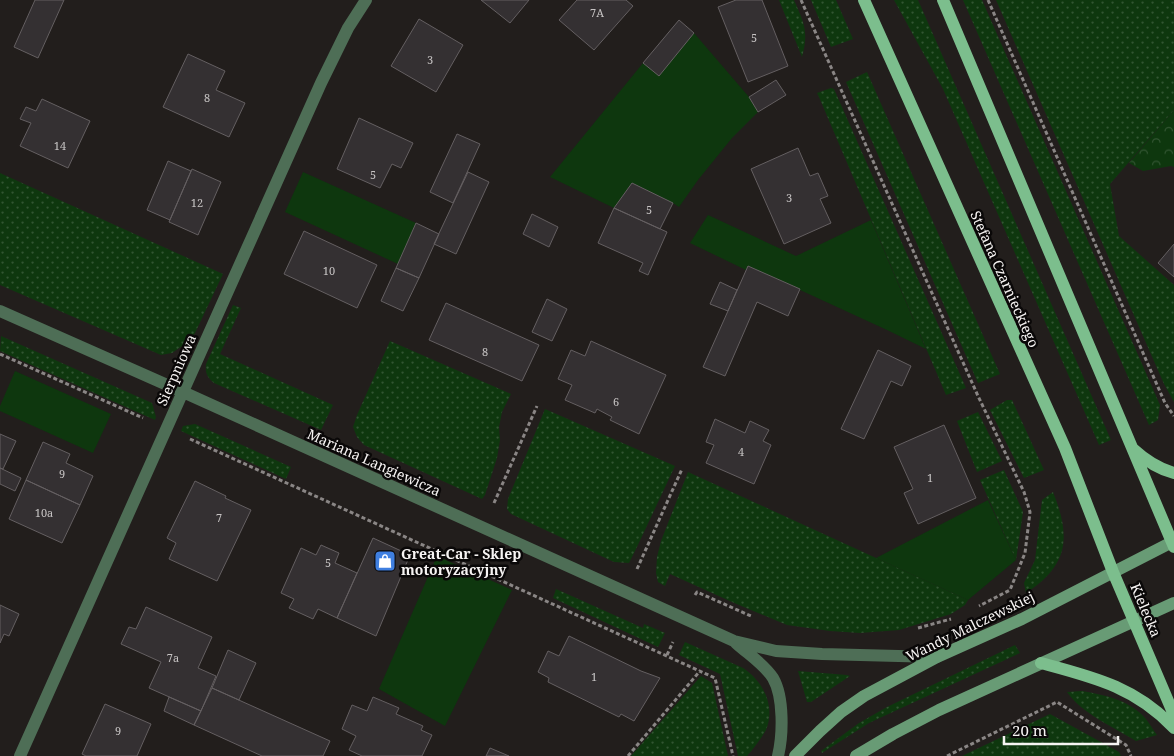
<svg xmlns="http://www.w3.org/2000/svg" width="1174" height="756" font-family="'Noto Serif',serif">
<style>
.grass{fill:url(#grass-dots)}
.forest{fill:url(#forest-crowns)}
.garden{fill:#0e370e}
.building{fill:#343032;stroke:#645f61}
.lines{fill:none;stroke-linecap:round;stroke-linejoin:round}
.path{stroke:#8a8685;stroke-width:3;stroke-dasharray:4 2.5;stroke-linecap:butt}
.street{stroke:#4e6e56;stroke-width:12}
.secondary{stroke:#689b75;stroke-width:12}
.primary{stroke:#7cbe8d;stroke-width:12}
.labels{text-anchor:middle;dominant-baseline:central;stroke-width:5;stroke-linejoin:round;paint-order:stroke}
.number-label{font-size:11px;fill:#c6c3c3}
.street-label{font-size:14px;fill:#f7f4f3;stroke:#0a0808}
.poi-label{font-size:14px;font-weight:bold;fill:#f7f4f3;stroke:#0a0808;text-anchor:start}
</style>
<defs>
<pattern id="grass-dots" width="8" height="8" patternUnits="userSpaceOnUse" patternTransform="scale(1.25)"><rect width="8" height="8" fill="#0e370e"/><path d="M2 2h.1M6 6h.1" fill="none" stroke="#325532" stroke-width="1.8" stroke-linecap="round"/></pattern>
<pattern id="forest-crowns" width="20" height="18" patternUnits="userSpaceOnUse" patternTransform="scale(1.25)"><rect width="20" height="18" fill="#0e370e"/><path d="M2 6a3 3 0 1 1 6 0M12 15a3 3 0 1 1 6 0" fill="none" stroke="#325532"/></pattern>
</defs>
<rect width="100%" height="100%" fill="#221e1c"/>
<path class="grass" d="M779,0h15c10,23 15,32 8,57z
M811,0h25l17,39 -22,8z
M894,0h24l193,440 -12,5 -156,-356z
M963,0h19l178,405 -2,15 -9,5z
M996,0h178v110l-64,74 9,52 55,49v117l-10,-18z
M867,72l133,302 -22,9 -132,-301z
M831,88l3,1 132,299 -20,7 -127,-298 -2,-4z
M0,173l223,101 -28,59 -10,11 -13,9 -11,2 -161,-70z
M233,305l8,3 -21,46 113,51 -12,25 -107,-47c-7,-6 -9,-10 -8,-19z
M1,336l151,67 4,14 -1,3 -155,-69z
M390,341l121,53 -9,18 -3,15 1,13 -3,18 -12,37 -3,4 -118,-54 -7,-8 -4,-10 4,-12z
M1007,400h5l32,70 -20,8 -34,-68z
M545,409l130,57 -39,83 -7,14 -15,-1 -103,-48 -4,-5 1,-10z
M978,412l24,49 -25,11 -20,-51z
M195,424l96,43 -5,12 -105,-48 2,-5z
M1004,470l19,42 -7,48 -36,-80z
M688,472l280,128 -3,5 -14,9 -52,16 -39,3 -30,-2 -43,-6 -55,-23 -62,-28 -5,12 -7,-4 -2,-9 1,-16 4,-16z
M1053,492c18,45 16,73 -27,101l-2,-10 11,-23 7,-60z
M556,589l87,39 1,-4 21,9 -7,14 -105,-49z
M685,642l58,26c20,13 33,38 23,62 -5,9 -12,18 -19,26h-9l-18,-82 -41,-19z
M1015,645l5,8 -151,70 -47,30 -1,-2 38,-28 28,-16z
M798,671l49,4 3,1 -39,26h-4z
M701,676l11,7 16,73h-97z
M1082,691c23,4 48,9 64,28 4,5 7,11 11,16l-21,6c-21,-13 -55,-28 -69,-49z
M1050,714l69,38 2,4h-159z"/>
<path class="forest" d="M1174,110v57l-3,-1 -28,5 -14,-8z"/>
<path class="garden" d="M694,33l55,64 9,15 -26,26 -34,42 -19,27 -6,-4 -41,-20 -18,25 -64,-31 93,-114 16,12z
M303,172l113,51 -18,41 -113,-52z
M708,215l88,41 75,-36 55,129 -39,-19 -139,-64 -2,4 -56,-27z
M15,371l96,43 -18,39 -93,-42v-5z
M988,500l28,60 -48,40 -92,-42z
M437,556l75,34 -67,136 -66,-37z"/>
<path class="building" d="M35,0h29l-26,58 -24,-11z
M481,0h48l-19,23z
M577,0h49l7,6 -39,44 -35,-30z
M736,0h26l26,66 -40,16 -30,-75z
M419,19l44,26 -27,47 -45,-26z
M679,20l15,13 -35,43 -16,-13z
M188,54l37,17 -9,19 29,13 -16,34 -66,-30z
M776,80l10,15 -28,17 -9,-15z
M42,99l48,22 -22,47 -48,-22 11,-23 -11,-4 6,-12 10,4z
M359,118l54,25 -12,25 -9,-4 -12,24 -43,-19z
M457,134l23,10 -27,59 -23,-11z
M798,148l12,28 8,-3 10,23 -8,3 11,24 -47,21 -33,-75z
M168,161l23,10 -21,49 -23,-10z
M192,169l29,13 -23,53 -29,-13z
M468,172l21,10 -33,72 -22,-10z
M632,183l41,20 -13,26 -46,-21z
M614,208l53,24 -19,43 -9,-4 4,-8 -45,-20z
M532,214l26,13 -9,20 -26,-13z
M416,223l23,11 -20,44 -23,-10z
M304,231l73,34 -20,43 -73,-34z
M1174,244v33l-16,-14z
M748,266l52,23 -12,27 -31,-14 -32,74 -22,-9z
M396,268l23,10 -16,33 -22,-10z
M720,282l17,8 -9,21 -18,-7z
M547,299l20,10 -15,32 -20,-9z
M446,303l93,42 -17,36 -93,-41z
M591,341l75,34 -27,59 -29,-14 2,-3 -15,-8 -2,4 -30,-13 7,-15 -14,-6 13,-29 14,6z
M878,350l33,16 -9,20 -11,-5 -27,58 -23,-10z
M715,419l30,14 5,-12 19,9 -6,11 8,4 -17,39 -48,-21 8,-18 -8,-3z
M944,425l32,73 -58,26 -14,-31 9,-4 -19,-42z
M0,434l16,7 -13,28 -3,-1z
M43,442l27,12 -4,9 27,13 -13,29 -54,-25z
M0,468l21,10 -6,13 -15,-7z
M26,480l54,25 -18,38 -53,-24z
M195,481l31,15 -1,2 26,12 -34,71 -48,-22 7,-16 -9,-5z
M373,538l37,17 -34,81 -39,-18z
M321,545l18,8 -4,10 22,10 -20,45 -19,-9 -5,10 -24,-11 5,-9 -13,-6 20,-45 15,7z
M0,605l19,9 -10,22 -5,-2 -4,9z
M146,607l66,30 -14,31 18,8 -15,35 -52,-23 12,-26 -40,-18 8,-17 7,2z
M569,636l72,35 19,7 -26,43 -13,-7 -2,3 -71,-35 1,-4 -11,-6 10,-21 11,5z
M228,650l28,13 -17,37 -27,-12z
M212,688l118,53 -7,15h-61l-68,-31z
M169,697l32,14 -7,14 -30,-14z
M373,697l26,11 -3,6 27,12 -2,4 11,5 -10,21h-60l-13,-6 7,-14 -14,-7 10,-24 15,6z
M105,704l46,20 -14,32h-51l-4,-2z
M490,748l19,8h-23z"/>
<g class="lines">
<path class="path" d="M801,0l177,396 46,96 6,20 -5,41 -15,37 -31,16
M988,0l177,403 9,13
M0,354l143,64
M190,439l525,239 18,78
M494,503l43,-97
M637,569l45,-100
M695,595l2,-3 54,24
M918,628l33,-9
M667,655l6,-13
M628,756l72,-85
M947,756l110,-54 69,43 5,11"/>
<path class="street" d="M0,311l183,81 551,249 42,10 46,3 115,3
M736,643c12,11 28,21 37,35 11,19 10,57 5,78
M20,756l301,-673 27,-55 18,-28"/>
<path class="secondary" d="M795,756l25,-25 21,-19 23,-16 73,-39 85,-38 152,-78
M856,756l37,-22 46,-24 235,-107"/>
<path class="primary" d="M864,0l201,448 48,124 61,143
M943,0l231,547
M1133,449c12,11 26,20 41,24
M1041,663c52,14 95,24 133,65"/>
</g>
<defs>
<g id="shop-square" transform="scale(1.125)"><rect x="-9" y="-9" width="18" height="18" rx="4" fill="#3f7fe0" stroke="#0a0808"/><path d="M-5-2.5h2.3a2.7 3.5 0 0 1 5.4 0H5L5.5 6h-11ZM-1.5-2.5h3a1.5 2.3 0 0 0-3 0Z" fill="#fff"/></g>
</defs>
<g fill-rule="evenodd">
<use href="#shop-square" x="385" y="561"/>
</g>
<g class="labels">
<g class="number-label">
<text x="597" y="12">7A</text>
<text x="754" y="37">5</text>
<text x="430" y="59">3</text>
<text x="207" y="97">8</text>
<text x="60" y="145">14</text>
<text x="373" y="174">5</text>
<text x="789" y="197">3</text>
<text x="197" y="202">12</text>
<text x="649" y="209">5</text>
<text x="329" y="270">10</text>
<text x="485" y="351">8</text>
<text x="616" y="401">6</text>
<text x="741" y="451">4</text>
<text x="62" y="473">9</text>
<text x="930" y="477">1</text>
<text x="44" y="512">10a</text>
<text x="219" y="517">7</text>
<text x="328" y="562">5</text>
<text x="173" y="657">7a</text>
<text x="594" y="676">1</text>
<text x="118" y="730">9</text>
</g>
<g class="street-label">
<text transform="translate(1005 279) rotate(66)">Stefana Czarnieckiego</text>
<text transform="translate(176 370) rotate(-66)">Sierpniowa</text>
<text transform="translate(374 462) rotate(24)">Mariana Langiewicza</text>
<text transform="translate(1146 610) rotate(67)">Kielecka</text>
<text transform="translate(970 626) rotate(-26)">Wandy Malczewskiej</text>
</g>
<g class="poi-label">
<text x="401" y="553">Great-Car - Sklep<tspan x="401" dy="16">motoryzacyjny</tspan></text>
</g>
</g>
<path d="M1004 736v8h114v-8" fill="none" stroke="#f7f4f3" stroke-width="2.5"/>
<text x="1012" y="736" font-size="15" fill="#f7f4f3" stroke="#0a0808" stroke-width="4" paint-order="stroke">20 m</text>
</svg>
